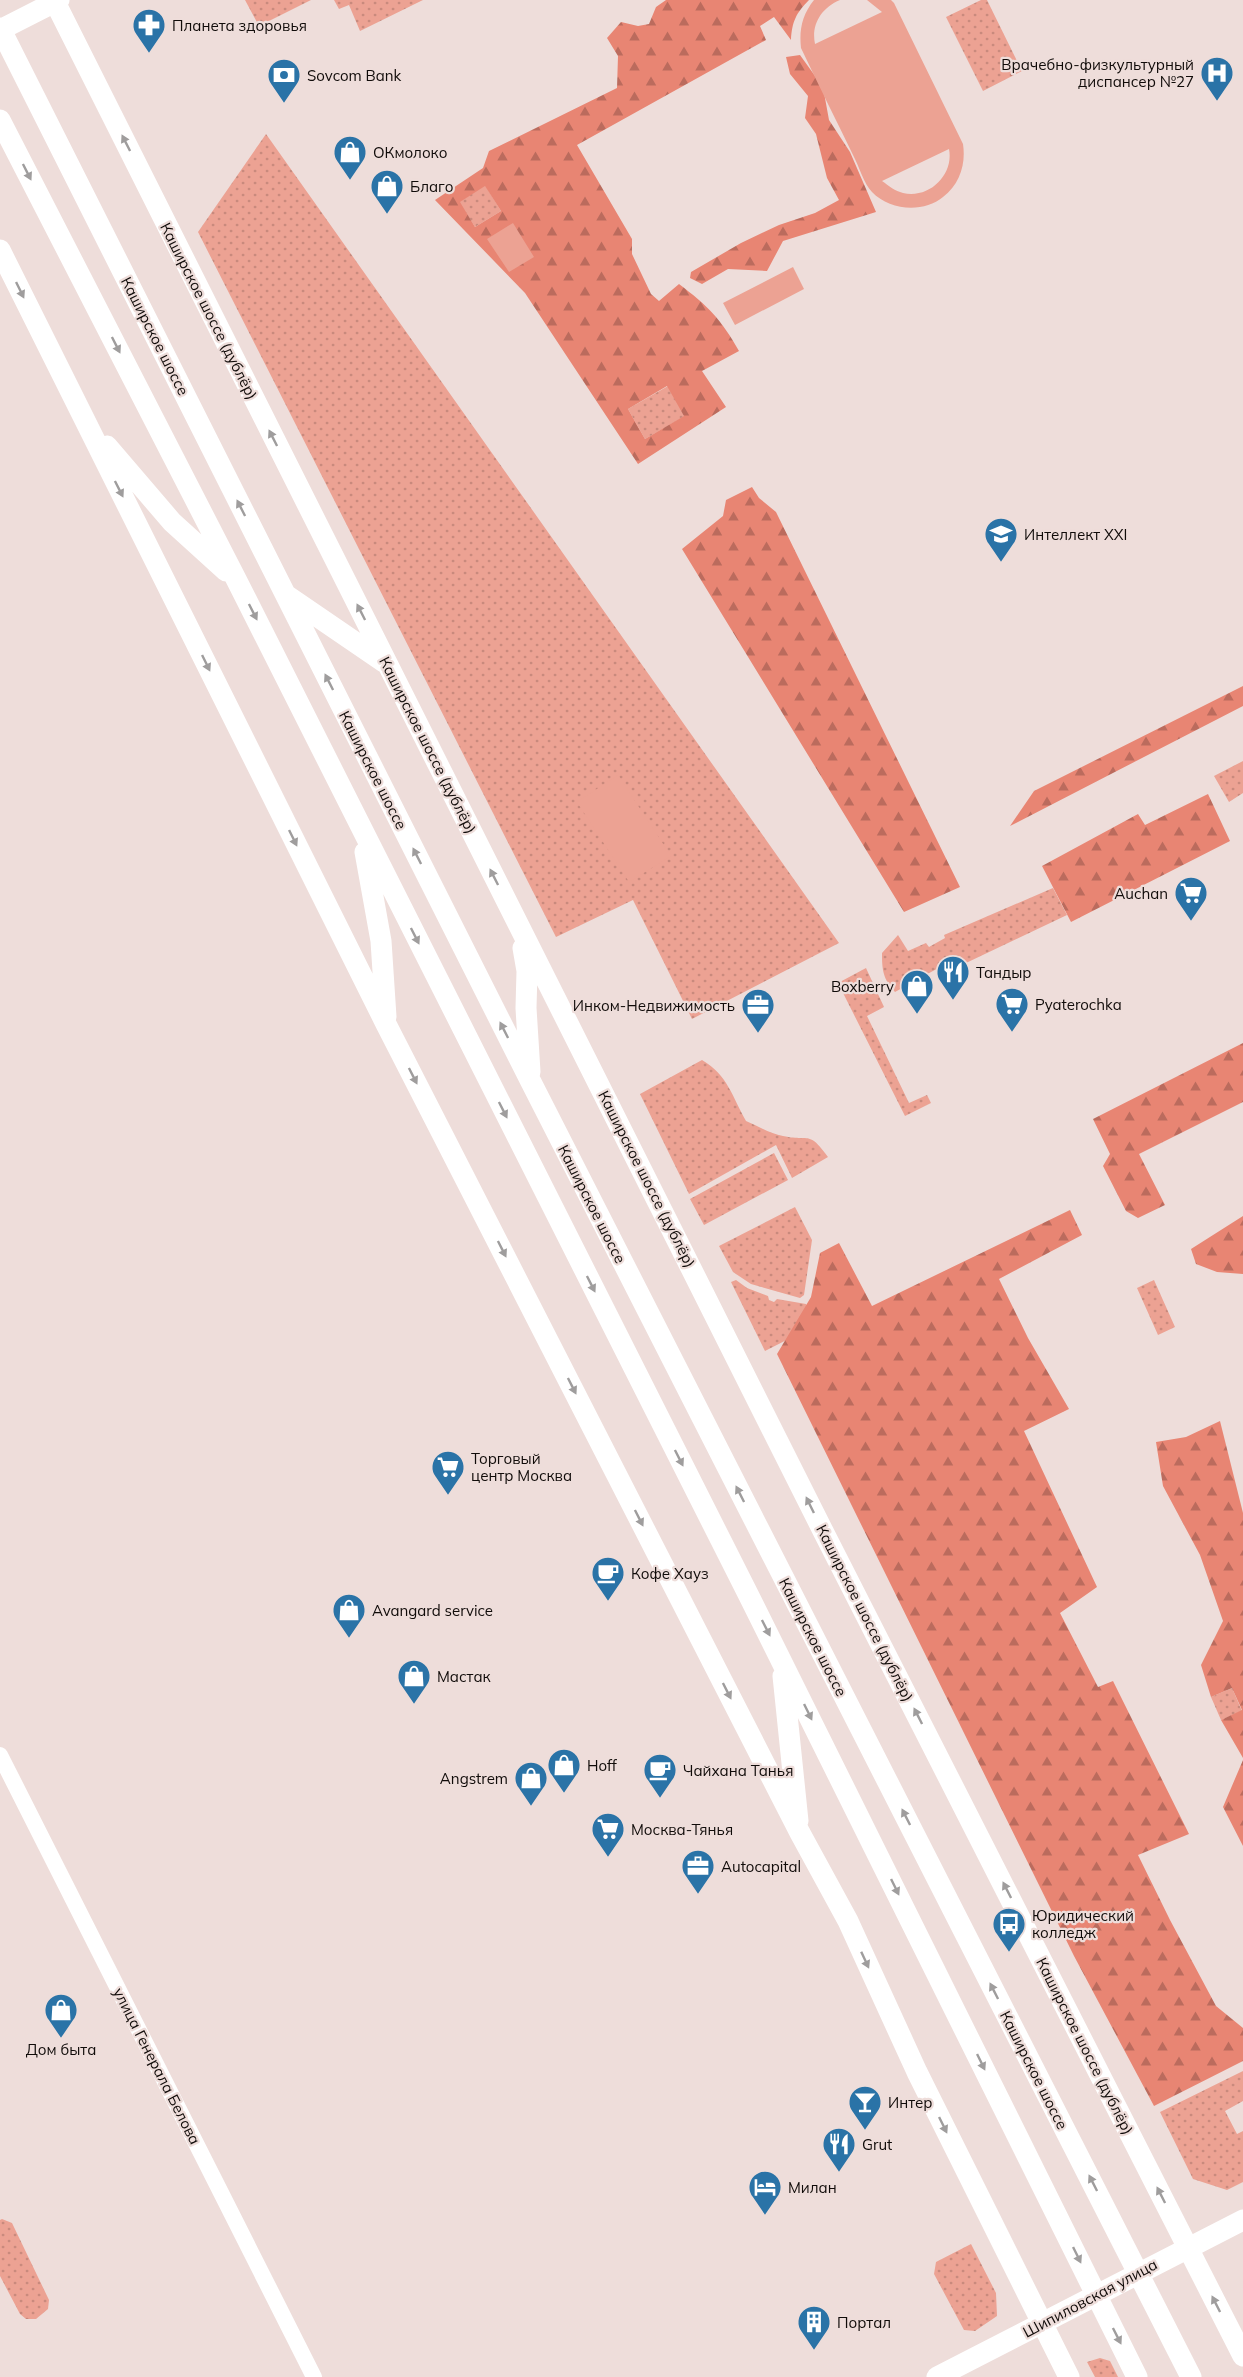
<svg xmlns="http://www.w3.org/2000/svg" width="1243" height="2377" font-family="Mulish,sans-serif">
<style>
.green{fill:url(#green-dots)}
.forest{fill:url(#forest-firs);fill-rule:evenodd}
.pitch{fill:#eca293;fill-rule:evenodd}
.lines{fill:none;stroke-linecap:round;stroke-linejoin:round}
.minor{stroke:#fff;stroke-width:16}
.major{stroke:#fff;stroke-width:21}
.oneway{fill:#9f9d9d}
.labels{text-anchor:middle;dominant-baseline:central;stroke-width:4.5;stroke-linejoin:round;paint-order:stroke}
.poi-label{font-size:15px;fill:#100b09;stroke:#eeddda;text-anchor:start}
.street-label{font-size:15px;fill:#100b09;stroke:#eeddda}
</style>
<defs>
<pattern id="green-dots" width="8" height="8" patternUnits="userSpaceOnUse" patternTransform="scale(1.5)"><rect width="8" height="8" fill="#eca293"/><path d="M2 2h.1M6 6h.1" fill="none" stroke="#c98a7d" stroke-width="1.8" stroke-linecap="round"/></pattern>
<pattern id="forest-firs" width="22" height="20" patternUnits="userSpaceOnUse" patternTransform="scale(1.5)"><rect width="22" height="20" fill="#e88573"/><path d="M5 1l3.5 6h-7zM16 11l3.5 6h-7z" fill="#bb6b5d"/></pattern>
</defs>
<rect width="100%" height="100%" fill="#eeddda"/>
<path class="green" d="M245,0h66l-52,26z
M334,0h89l-63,31 -11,-26 -10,4z
M981,0h6l35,71 -39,20 -37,-74z
M266,134l573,809 -147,76 -59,-119 -77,37 -358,-705z
M485,185l16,26 -26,16 -16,-25z
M668,386l17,30 -40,23 -17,-30z
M1243,761v32l-14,9 -15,-26z
M1053,888l14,27 -101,48 -6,-7 -65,36c-12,-13 -13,-22 -13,-39l16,-18 10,16 18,-8 3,4 16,-9 -1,-3z
M866,968l18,39 -17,9 42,87 18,-8 4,8 -26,13 -67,-133z
M702,1060c26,15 30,37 44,61 12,5 25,13 37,15 26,6 25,-7 45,21l-36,21 -16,-33 -87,49 -49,-100z
M774,1153l14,27 -84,45 -14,-26z
M795,1207l17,33 -8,55 -4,3 -49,-14 -18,-12 -14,-26z
M736,1280l11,8 21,8 1,4 5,2 3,-3 29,5 8,18v4l-49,25 -34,-69z
M1154,1280l21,47 -17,8 -21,-47z
M1232,1688l10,23 -21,9 -10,-23z
M1243,2071v30l-18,10 12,23 6,-3v51l-16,8 -34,-11 -33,-67z
M2,2219l10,4 37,77 -1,9 -12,10h-10l-6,-5 -20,-38v-56z
M971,2244l25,49 1,23 -22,15 -11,-1 -30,-56 2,-12z
M1100,2358l10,3 8,16h-23l-8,-15z"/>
<path class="forest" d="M666,0h143c-13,13 -17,22 -18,40l-17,-23 -14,9 6,14 -189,105 55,94v15l19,40 8,7 20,-17c29,22 42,35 60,67l-37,20 24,36 -88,57 -113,-171 -90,-93 48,-32 6,-17 128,-63 1,-32 -11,-18 14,-16 17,4 11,-2 7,-17zM485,186l16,25 -26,16 -15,-25zM667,386l17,30 -39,23 -17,-30z
M800,55l23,32 6,33 21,32 26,60 -93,29 -16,30 -39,-2 -26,15 -12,-6 1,-6 50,-29 38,-18 36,-12 24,-13 -12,-22 -11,-44 -11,-16 3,-22 -18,-22 -4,-17z
M752,487l7,11 17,14 184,375 -56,25 -222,-363 41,-33 3,-16z
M1243,686v20l-233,120 24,-35z
M1208,794l22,47 -159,81 -29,-56 96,-52 7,11z
M1243,1043v59l-104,52 26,51 -27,13 -12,-7 -23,-45 7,-12 -17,-35z
M1070,1210l12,25 -83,44 29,59 41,71 -45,22 73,156 -37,26 38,74 15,-6 76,153 -51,21 32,65 46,86 27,22v33l-89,45 -80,-150 -297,-602 34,-57 9,-44 19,-10 33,63z
M1243,1216v58l-26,-2 -21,-8 -5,-15z
M1220,1421l23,92v245l-22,-38 21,-10 -10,-22 -21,9 -10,-32 22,-44 -23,-66 -37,-69 -7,-44 30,-5z
M1243,1760v86l-20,-39z"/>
<path class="pitch" d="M814,0h26c-19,8 -29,25 -25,44l67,-32 -15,-12h24l3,3 69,141c3,20 -3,40 -20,53 -19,16 -53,14 -71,-5 -8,-8 -13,-26 -19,-37 -17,-35 -35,-71 -52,-107 -2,-18 1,-33 13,-48zM949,149c5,25 -19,50 -46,44 -8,-2 -14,-7 -21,-12z
M513,223l21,34 -25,15 -22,-33z
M793,267l11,22 -69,36 -12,-22z
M618,775l53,81 -42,26 -52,-80z"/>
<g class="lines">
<path class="minor" d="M0,1755l314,622"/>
<path class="major" d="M54,0l769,1531 420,825
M0,28l531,1054 660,1295
M0,30l59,-30
M0,120l236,459 513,1017 388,781
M0,250l386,774 414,809 48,88 69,151 152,305
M107,446l65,76 54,49
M286,595l98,67
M365,852l16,89 5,76
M523,948l4,23 -1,37 4,64
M783,1676l15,145
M937,2377l306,-157"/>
</g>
<defs><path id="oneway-solid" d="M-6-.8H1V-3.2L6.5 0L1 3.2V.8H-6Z" transform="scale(1.5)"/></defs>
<g class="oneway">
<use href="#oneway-solid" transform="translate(126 143) rotate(-117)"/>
<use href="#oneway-solid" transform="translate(27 172) rotate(63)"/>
<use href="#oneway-solid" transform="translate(20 290) rotate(64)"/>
<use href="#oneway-solid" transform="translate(116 345) rotate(63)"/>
<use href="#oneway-solid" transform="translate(273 438) rotate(-117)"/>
<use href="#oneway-solid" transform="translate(119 489) rotate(63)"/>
<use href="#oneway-solid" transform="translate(241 508) rotate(-117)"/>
<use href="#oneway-solid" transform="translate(253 612) rotate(63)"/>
<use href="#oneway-solid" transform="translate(361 612) rotate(-117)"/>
<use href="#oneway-solid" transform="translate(206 663) rotate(64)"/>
<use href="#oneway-solid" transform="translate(329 682) rotate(-117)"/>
<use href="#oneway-solid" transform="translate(293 838) rotate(64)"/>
<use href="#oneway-solid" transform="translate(417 856) rotate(-117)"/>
<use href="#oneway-solid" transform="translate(494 877) rotate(-117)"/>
<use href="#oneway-solid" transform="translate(415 936) rotate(63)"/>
<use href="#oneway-solid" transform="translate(504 1030) rotate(-117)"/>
<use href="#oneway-solid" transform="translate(413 1076) rotate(63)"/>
<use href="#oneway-solid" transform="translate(503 1110) rotate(63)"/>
<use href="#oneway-solid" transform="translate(502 1249) rotate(63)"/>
<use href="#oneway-solid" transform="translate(591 1284) rotate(63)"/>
<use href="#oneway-solid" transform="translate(572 1386) rotate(63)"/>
<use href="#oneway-solid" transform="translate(679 1458) rotate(63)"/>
<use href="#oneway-solid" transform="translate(740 1494) rotate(-117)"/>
<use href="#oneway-solid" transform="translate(810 1505) rotate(-116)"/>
<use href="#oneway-solid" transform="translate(639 1518) rotate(63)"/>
<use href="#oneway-solid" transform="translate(766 1628) rotate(63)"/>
<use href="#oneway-solid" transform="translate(727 1691) rotate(63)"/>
<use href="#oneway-solid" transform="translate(808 1712) rotate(64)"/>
<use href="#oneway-solid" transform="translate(918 1716) rotate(-117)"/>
<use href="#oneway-solid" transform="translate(906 1817) rotate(-117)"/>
<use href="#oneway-solid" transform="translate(895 1887) rotate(64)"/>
<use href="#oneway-solid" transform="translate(1007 1890) rotate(-117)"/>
<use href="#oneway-solid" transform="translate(865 1960) rotate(65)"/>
<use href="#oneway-solid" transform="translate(994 1991) rotate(-117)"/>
<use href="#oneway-solid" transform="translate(981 2062) rotate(64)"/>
<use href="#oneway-solid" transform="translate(943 2125) rotate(64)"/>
<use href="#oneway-solid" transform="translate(1093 2183) rotate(-117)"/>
<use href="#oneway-solid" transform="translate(1161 2195) rotate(-117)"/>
<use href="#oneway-solid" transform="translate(1077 2255) rotate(64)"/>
<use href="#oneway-solid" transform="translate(1216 2304) rotate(-117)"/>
<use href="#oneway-solid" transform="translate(1117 2336) rotate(63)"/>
</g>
<defs>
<g id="pharmacy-pin" transform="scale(1.725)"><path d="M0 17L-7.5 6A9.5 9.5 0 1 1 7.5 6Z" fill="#2a73a7" stroke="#eeddda"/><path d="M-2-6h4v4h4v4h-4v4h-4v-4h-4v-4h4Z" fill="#fff"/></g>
<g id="hospital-pin" transform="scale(1.725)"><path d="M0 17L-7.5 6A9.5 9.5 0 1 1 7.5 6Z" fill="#2a73a7" stroke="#eeddda"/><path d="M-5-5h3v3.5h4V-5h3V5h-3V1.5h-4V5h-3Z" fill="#fff"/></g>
<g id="bank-pin" transform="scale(1.725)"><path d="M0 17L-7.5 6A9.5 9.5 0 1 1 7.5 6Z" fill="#2a73a7" stroke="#eeddda"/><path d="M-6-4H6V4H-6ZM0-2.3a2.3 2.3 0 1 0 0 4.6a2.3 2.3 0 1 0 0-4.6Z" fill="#fff"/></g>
<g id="shop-pin" transform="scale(1.725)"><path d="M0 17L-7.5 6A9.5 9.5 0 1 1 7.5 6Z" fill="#2a73a7" stroke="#eeddda"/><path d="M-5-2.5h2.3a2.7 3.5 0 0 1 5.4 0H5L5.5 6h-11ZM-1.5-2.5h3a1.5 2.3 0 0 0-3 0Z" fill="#fff"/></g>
<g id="school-pin" transform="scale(1.725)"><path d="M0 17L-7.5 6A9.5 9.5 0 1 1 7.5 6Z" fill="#2a73a7" stroke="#eeddda"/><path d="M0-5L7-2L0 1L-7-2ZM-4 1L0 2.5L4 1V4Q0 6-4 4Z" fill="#fff"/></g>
<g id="supermarket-pin" transform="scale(1.725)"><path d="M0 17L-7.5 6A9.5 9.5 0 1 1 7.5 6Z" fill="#2a73a7" stroke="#eeddda"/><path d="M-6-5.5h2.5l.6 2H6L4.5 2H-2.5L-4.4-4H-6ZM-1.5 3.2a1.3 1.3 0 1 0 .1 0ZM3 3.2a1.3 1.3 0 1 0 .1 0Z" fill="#fff"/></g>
<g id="restaurant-pin" transform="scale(1.725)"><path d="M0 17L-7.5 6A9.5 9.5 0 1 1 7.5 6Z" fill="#2a73a7" stroke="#eeddda"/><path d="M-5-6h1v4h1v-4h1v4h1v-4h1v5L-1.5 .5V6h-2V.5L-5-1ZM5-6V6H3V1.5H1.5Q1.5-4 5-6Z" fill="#fff"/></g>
<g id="office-pin" transform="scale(1.725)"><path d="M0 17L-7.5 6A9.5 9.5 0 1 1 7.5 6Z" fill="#2a73a7" stroke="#eeddda"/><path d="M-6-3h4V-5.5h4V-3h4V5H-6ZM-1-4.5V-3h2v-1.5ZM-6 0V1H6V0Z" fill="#fff"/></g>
<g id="cafe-pin" transform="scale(1.725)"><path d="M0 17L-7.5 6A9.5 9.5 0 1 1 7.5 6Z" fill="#2a73a7" stroke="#eeddda"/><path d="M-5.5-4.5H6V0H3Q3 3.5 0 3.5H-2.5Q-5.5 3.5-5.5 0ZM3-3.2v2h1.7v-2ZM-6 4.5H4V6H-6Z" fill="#fff"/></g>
<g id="bus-pin" transform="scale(1.725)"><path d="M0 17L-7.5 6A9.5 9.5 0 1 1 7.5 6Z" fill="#2a73a7" stroke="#eeddda"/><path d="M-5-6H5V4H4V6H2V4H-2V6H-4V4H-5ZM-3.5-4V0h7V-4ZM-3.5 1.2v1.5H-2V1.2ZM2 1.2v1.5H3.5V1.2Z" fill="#fff"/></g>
<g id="bar-pin" transform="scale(1.725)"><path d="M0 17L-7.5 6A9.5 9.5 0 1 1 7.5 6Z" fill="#2a73a7" stroke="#eeddda"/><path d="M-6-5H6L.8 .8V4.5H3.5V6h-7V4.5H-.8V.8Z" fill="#fff"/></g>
<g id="hotel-pin" transform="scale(1.725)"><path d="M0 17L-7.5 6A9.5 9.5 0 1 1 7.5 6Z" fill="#2a73a7" stroke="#eeddda"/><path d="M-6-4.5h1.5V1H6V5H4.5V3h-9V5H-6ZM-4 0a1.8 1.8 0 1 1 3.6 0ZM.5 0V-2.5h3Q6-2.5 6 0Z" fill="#fff"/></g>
<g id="building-pin" transform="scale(1.725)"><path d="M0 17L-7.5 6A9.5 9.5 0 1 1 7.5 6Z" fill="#2a73a7" stroke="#eeddda"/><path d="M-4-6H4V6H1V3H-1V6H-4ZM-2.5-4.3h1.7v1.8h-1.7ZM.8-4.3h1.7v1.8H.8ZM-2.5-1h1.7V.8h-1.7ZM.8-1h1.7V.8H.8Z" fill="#fff"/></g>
</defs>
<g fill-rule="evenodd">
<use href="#pharmacy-pin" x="149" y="25"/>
<use href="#hospital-pin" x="1217" y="73"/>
<use href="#bank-pin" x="284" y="75"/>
<use href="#shop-pin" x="350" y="152"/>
<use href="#shop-pin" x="387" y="186"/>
<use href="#school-pin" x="1001" y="534"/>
<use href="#supermarket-pin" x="1191" y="893"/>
<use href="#restaurant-pin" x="953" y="972"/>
<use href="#shop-pin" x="917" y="986"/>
<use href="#supermarket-pin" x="1012" y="1004"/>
<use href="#office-pin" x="758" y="1005"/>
<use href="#supermarket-pin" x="448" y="1467"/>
<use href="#cafe-pin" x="608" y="1573"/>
<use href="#shop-pin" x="349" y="1610"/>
<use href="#shop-pin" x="414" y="1676"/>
<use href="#shop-pin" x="564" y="1765"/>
<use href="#cafe-pin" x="660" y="1770"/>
<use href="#shop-pin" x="531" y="1778"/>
<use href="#supermarket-pin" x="608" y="1829"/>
<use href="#office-pin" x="698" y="1866"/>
<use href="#bus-pin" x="1009" y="1924"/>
<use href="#shop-pin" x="61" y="2010"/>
<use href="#bar-pin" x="865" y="2102"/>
<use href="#restaurant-pin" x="839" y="2144"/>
<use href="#hotel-pin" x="765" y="2187"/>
<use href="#building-pin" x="814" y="2322"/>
</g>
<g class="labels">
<g class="poi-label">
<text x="172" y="25">Планета здоровья</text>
<text x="1194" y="64" text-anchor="end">Врачебно-физкультурный<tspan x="1194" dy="17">диспансер №27</tspan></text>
<text x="307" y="75">Sovcom Bank</text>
<text x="373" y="152">ОКмолоко</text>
<text x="410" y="186">Благо</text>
<text x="1024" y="534">Интеллект XXI</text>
<text x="1168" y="893" text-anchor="end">Auchan</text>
<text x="976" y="972">Тандыр</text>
<text x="894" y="986" text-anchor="end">Boxberry</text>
<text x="1035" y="1004">Pyaterochka</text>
<text x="735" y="1005" text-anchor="end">Инком-Недвижимость</text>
<text x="471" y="1458">Торговый<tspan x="471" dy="17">центр Москва</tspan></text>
<text x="631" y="1573">Кофе Хауз</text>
<text x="372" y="1610">Avangard service</text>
<text x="437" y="1676">Мастак</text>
<text x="587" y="1765">Hoff</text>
<text x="683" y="1770">Чайхана Танья</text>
<text x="508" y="1778" text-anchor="end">Angstrem</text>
<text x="631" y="1829">Москва-Тянья</text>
<text x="721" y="1866">Autocapital</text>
<text x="1032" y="1915">Юридический<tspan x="1032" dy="17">колледж</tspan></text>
<text x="61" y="2049" text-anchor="middle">Дом быта</text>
<text x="888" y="2102">Интер</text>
<text x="862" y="2144">Grut</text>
<text x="788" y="2187">Милан</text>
<text x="837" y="2322">Портал</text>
</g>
<g class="street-label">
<text transform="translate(209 311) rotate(63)">Каширское шоссе (дублёр)</text>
<text transform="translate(155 336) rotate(63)">Каширское шоссе</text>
<text transform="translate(428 745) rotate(63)">Каширское шоссе (дублёр)</text>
<text transform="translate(373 770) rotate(63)">Каширское шоссе</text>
<text transform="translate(647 1179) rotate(63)">Каширское шоссе (дублёр)</text>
<text transform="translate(592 1204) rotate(63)">Каширское шоссе</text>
<text transform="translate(865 1613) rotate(63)">Каширское шоссе (дублёр)</text>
<text transform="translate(813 1637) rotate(63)">Каширское шоссе</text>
<text transform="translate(1085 2046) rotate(63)">Каширское шоссе (дублёр)</text>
<text transform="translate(157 2066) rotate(63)">улица Генерала Белова</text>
<text transform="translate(1034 2070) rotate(63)">Каширское шоссе</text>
<text transform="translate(1090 2298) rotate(-28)">Шипиловская улица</text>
</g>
</g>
</svg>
